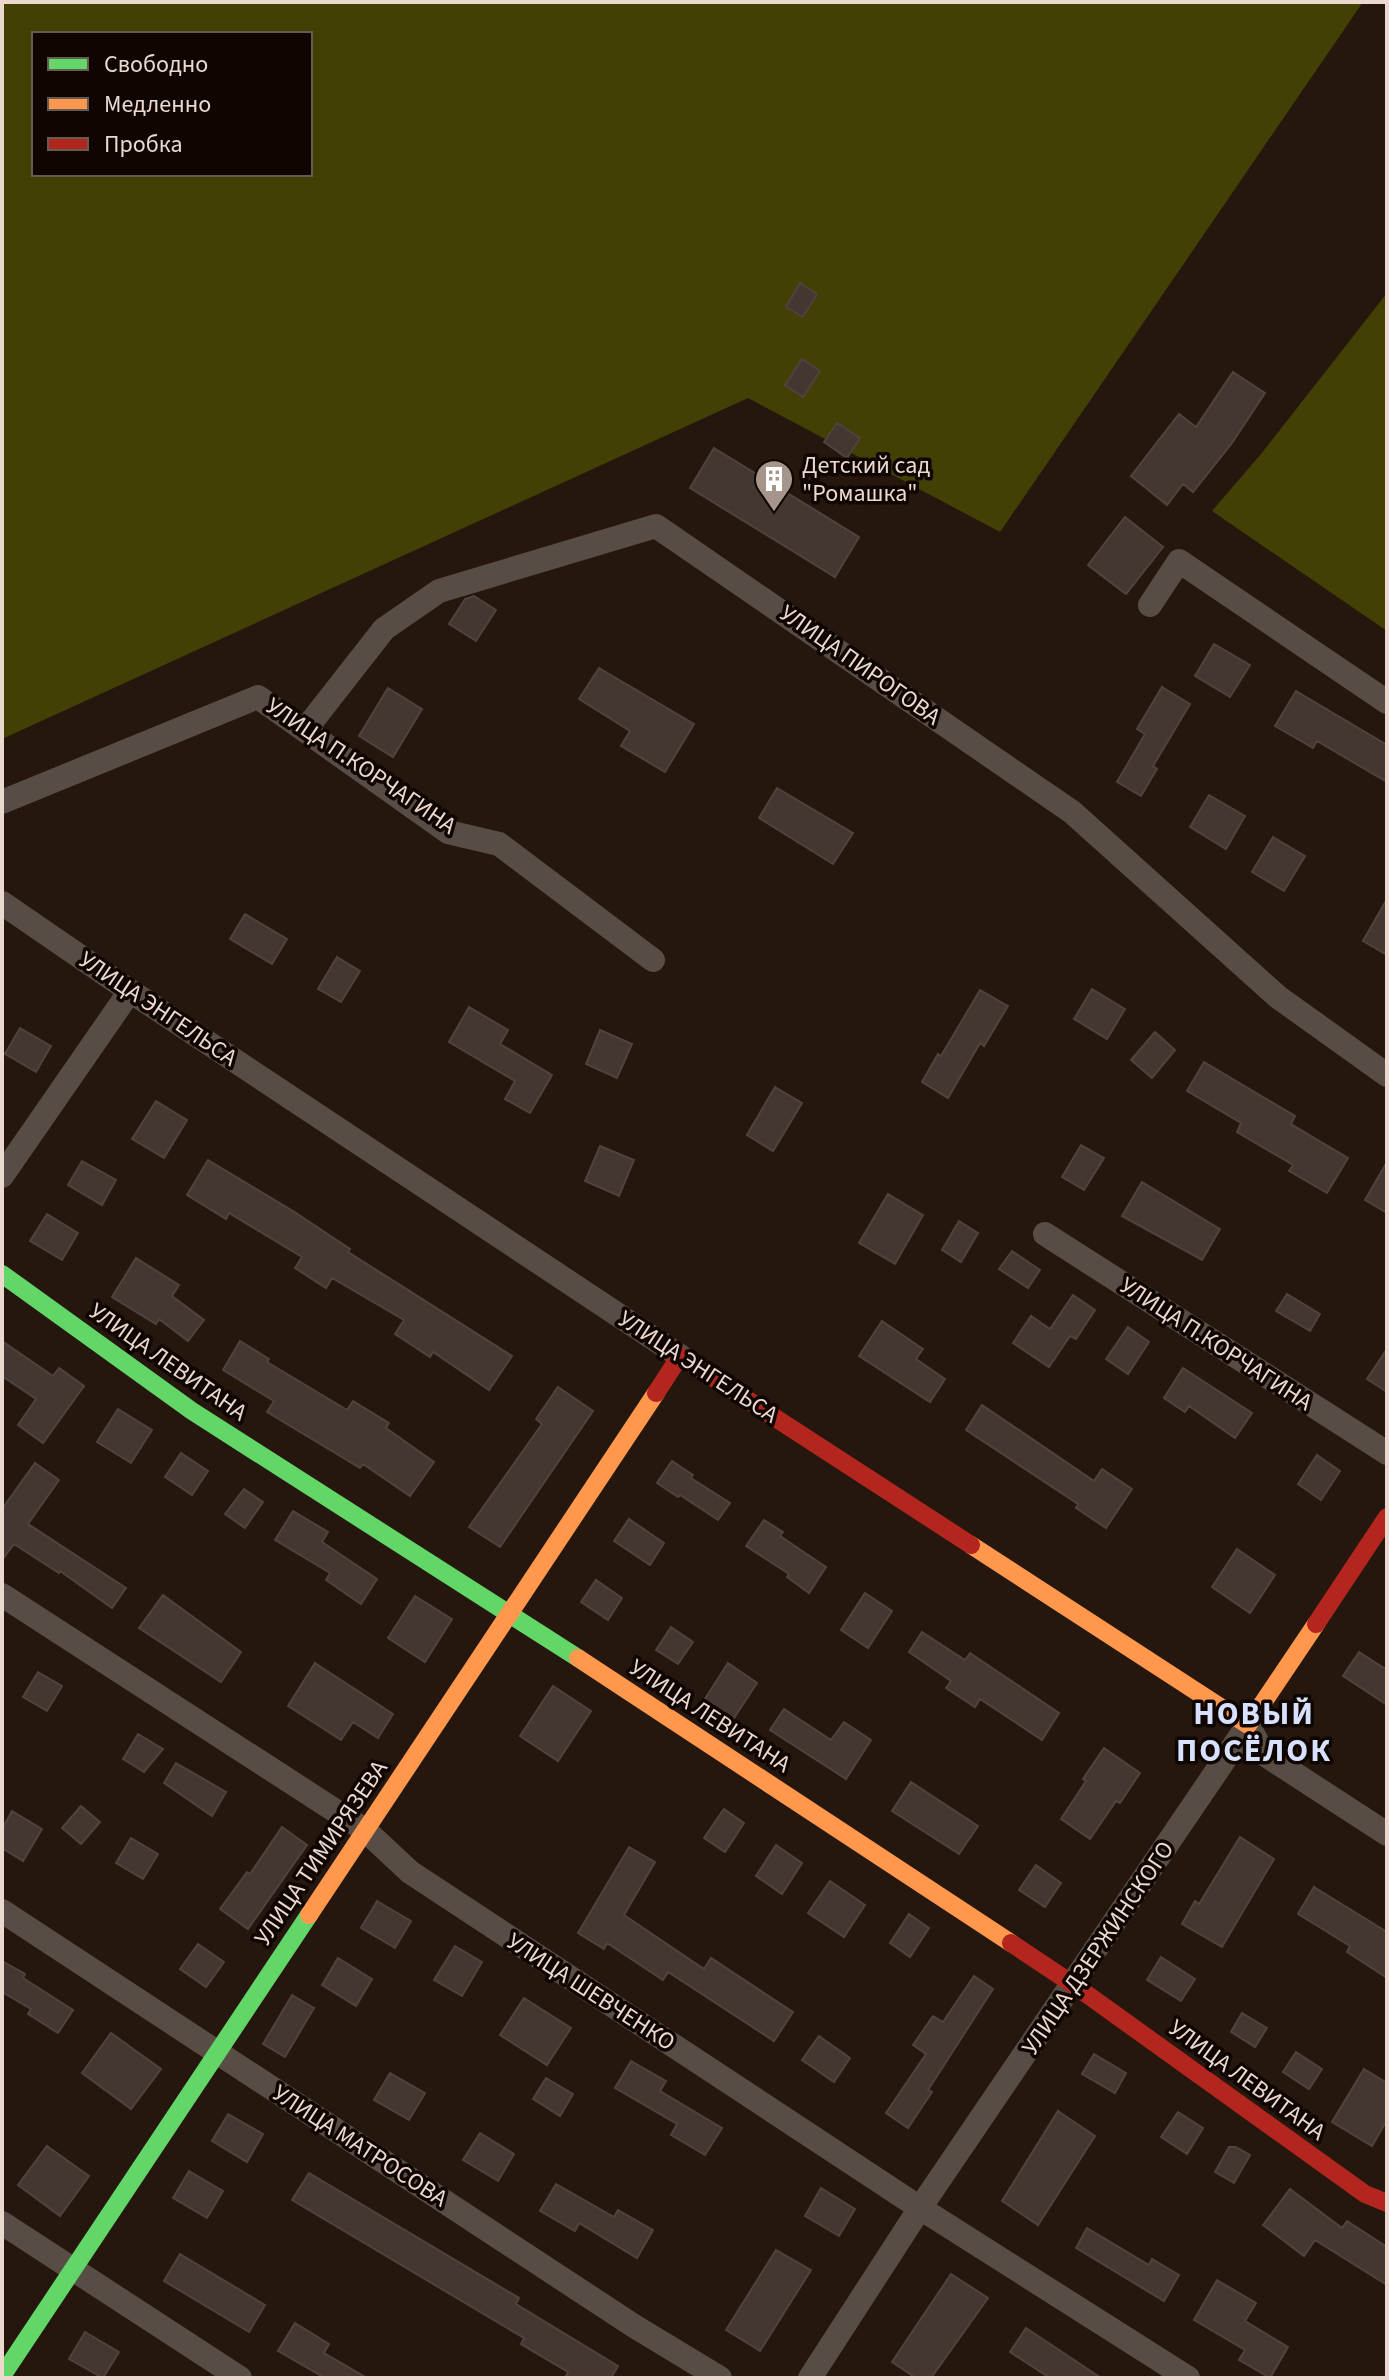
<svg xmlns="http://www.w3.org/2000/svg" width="1389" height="2380" font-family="'Source Sans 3',sans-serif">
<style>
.green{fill:#424005;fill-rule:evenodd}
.building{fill:#443732;stroke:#50433e;stroke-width:2}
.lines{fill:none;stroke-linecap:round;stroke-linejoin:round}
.street{stroke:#584d45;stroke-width:24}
.fast{stroke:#63d668;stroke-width:18}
.slow{stroke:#ff974d;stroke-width:18}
.jam{stroke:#b3261e;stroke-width:18}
.labels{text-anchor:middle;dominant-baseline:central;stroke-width:7;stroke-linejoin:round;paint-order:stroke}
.poi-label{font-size:24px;fill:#ebd9cf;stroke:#0f0501;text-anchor:start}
.street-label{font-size:24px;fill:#ebd9cf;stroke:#0f0501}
.district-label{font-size:32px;font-weight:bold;letter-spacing:2px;fill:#d7e1fd;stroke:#0f0501}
</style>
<rect width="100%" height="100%" fill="#25170e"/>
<path class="green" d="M2,2h1361l-363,530 -252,-134 -746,341zM34,34h276v140h-276z
M1387,293v338l-175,-120 49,-57z"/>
<path class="building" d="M800,283l17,11 -14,23 -17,-10z
M802,359l18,12 -17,26 -18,-12z
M1233,372l32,21 -33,50 -39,49 -10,-8 -16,21 -36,-29 48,-62 17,13z
M837,423l23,15 -13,20 -23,-16z
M714,448l145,89 -24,40 -145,-89z
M1125,517l38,30 -37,47 -38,-29z
M474,596l22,14 -20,31 -27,-17 16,-25z
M1214,644l36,21 -20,32 -35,-21z
M599,668l95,56 -29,48 -44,-26 9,-15 -51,-32z
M1162,687l28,17 -37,62 4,3 -16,27 -24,-14 28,-48 -8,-5z
M388,688l34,21 -29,48 -34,-21z
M1296,691l91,54v37l-70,-41 -4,7 -38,-22z
M777,788l76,45 -20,31 -74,-46z
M1209,795l36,21 -19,33 -36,-22z
M1273,837l32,19 -21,35 -32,-19z
M1387,899v56l-24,-14z
M245,914l42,25 -15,25 -42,-25z
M337,957l23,14 -19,31 -23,-13z
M1092,989l33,20 -18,30 -33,-20z
M980,990l28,16 -24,40 -4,-3 -32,55 -26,-16 16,-28 3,2z
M469,1007l39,23 -8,14 52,31 -22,38 -25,-14 10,-18 -66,-39z
M20,1028l31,18 -15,26 -31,-18z
M600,1030l32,14 -15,34 -31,-14z
M1155,1032l20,18 -23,28 -21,-18z
M1204,1062l91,54 -4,8 57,34 -21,35 -38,-22 4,-6 -56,-33 4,-9 -54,-32z
M775,1087l27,16 -29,48 -26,-16z
M156,1101l31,19 -23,38 -32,-19z
M1081,1145l23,13 -20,32 -22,-13z
M600,1146l34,14 -15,36 -34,-15z
M208,1160l85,51 57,38 -2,3 164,104 -23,34 -56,-38 -3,5 -35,-23 9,-14 -72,-42 -6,10 -31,-20 7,-11 -73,-44 -3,6 -39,-24z
M82,1161l34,19 -14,25 -34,-20z
M1387,1162v51l-22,-13z
M1142,1182l78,47 -18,31 -80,-44z
M888,1194l35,21 -28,49 -36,-21z
M47,1214l31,19 -16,27 -32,-19z
M959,1221l19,12 -17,29 -19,-12z
M1012,1251l28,19 -12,18 -29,-19z
M136,1258l43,27 -7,11 32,24 -16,21 -29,-22 -3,5 -44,-27z
M1287,1294l33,20 -10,17 -34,-20z
M1073,1295l22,15 -19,29 -6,-3 -21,31 -36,-24 18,-27 19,13z
M882,1321l41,28 -7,10 29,20 -15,23 -71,-46z
M1128,1327l21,15 -21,32 -22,-15z
M2,1341l51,35 6,-8 25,18 -41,57 -25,-18 18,-26 -34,-23z
M240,1341l29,18 -2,3 80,48 6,-9 36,22 -3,5 48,34 -24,34 -47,-32 -3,4 -93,-56 7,-11 -51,-31z
M1387,1349v43l-20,-13z
M1183,1368l69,45 -17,25 -46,-32 -4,6 -21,-14z
M558,1387l35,24 -93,136 -31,-20 73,-103 -6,-5z
M982,1405l112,76 8,-12 30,20 -26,39 -30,-20 2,-4 -112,-74z
M118,1409l34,21 -21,33 -34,-21z
M181,1453l27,18 -16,24 -27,-18z
M1317,1455l23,16 -19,29 -23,-16z
M672,1461l21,14 -2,3 39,25 -12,17 -38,-25 -2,2 -21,-14z
M35,1463l24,17 -31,44 98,64 -14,20 -52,-37 -1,2 -45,-29 -12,16v-51z
M244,1489l19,13 -18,26 -20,-14z
M293,1511l35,21 -6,10 55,37 -16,25 -35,-24 4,-7 -55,-33z
M629,1519l35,24 -14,22 -36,-24z
M764,1520l19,12 -3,4 46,31 -17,26 -22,-16 2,-3 -43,-28z
M1237,1549l38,26 -25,38 -38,-26z
M596,1580l26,18 -14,22 -27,-18z
M865,1593l27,18 -24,37 -27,-18z
M163,1595l78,57 -20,30 -82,-54z
M415,1596l37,23 -27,43 -37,-24z
M671,1627l22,15 -15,22 -22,-14z
M922,1632l43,28 5,-7 89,60 -17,27 -62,-41 -5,8 -29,-19 5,-7 -42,-29z
M1359,1652l28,18v35l-44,-29z
M315,1663l78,51 -15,24 -25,-16 -12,18 -53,-34z
M728,1663l29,20 -25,38 -29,-19z
M38,1672l24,14 -15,25 -24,-14z
M553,1686l38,25 -33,50 -38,-25z
M784,1709l47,31 13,-18 27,18 -25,39 -76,-49z
M138,1734l25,15 -19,23 -21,-13z
M1104,1748l36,25 -20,30 -4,-2 -26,38 -29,-20 25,-38 -3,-2z
M176,1763l50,29 -14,24 -48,-33z
M911,1782l67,44 -19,28 -67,-43z
M81,1806l19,16 -19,22 -19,-16z
M724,1809l20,14 -19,29 -21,-14z
M12,1811l30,18 -19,32 -21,-13v-19z
M282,1827l25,18 -59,84 -28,-20 27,-37 3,2z
M1240,1837l34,22 -52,88 -40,-23 13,-23 4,3z
M131,1838l27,16 -15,25 -27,-16z
M776,1845l26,18 -20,31 -26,-18z
M629,1847l26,15 -31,53 80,54 7,-11 82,54 -19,29 -106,-69 -5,8 -56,-37 -3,6 -26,-16z
M1036,1865l25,18 -16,24 -26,-17z
M830,1881l35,24 -21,32 -36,-24z
M1314,1887l73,45v46l-40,-26 3,-6 -52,-32z
M377,1901l34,20 -16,27 -34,-20z
M909,1914l20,14 -19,29 -20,-14z
M198,1944l26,18 -18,25 -26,-18z
M455,1946l27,16 -20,34 -28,-16z
M1161,1957l34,22 -14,22 -34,-21z
M338,1958l34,21 -16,27 -34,-21z
M2,1961l23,13 -2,4 50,32 -15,23 -30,-19 3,-5 -29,-17z
M974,1976l19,13 -65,101 4,2 -24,36 -22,-15 40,-59 -13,-9 20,-29 10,6z
M292,1995l22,13 -29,49 -22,-13z
M524,1998l47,30 -24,37 -47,-30z
M1242,2013l25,15 -12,19 -24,-15z
M111,2033l50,36 -30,40 -49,-36z
M819,2036l31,22 -16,24 -32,-22z
M1296,2052l26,17 -13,20 -26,-17z
M1094,2054l32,19 -11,20 -33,-19z
M631,2061l35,20 -6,10 62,37 -17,27 -34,-20 6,-11 -62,-36z
M1364,2069l23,14v37l-15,26 -40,-24z
M390,2073l35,20 -16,27 -35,-20z
M546,2078l27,16 -13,22 -27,-17z
M1058,2111l37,25 -57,89 -36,-24z
M1178,2112l25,16 -16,26 -26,-17z
M228,2114l35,20 -16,28 -35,-21z
M480,2133l34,21 -16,27 -35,-21z
M47,2146l42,30 -29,40 -42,-31z
M1229,2147h7l14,8 -16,28 -19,-11z
M189,2171l34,20 -16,27 -34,-20z
M309,2173l210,125 -3,6 102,62 -7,12h-46l3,-6 -47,-28 3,-6 -232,-138z
M556,2184l58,33 4,-7 35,20 -16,28 -58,-35 -4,8 -35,-20z
M821,2188l34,21 -16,27 -34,-20z
M1290,2189l52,39 5,-7 40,26v38l-72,-45 -11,16 -41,-31z
M1087,2228l62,37 3,-6 27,16 -15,26 -88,-53z
M776,2250l35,20 -51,81 -34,-21z
M180,2254l85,51 -16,27 -85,-51z
M951,2274l37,24 -57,80h-15l-24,-16z
M1217,2280l39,23 -11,18 43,26 -18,31 -31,-18 6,-10 -51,-30z
M295,2323l34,21 -5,9 43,25h-42l-47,-27z
M1026,2328l75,50h-51l-40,-26z
M85,2332l34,20 -16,26 -34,-19z"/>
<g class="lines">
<path class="street" d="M1150,605l29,-44 208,141
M305,730l79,-101 55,-38 217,-65 416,286 206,185 109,78
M2,802l256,-105 190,135 51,12 154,116
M2,903l128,88 550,365
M2,1176l128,-185
M1045,1234l342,219
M2,1595l363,235 45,42 510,336 268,170
M2,1911l632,415 86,52
M2,2223l238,155
M810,2378l110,-170 328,-483 16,29 123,80"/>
<path class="fast" d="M2,1274l190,137 386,247
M2,2376l307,-461"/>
<path class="slow" d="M971,1545l277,180 68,-101
M578,1658l433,285
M309,1915l347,-522"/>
<path class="jam" d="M656,1393l24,-37 291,189
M1316,1624l71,-107
M1011,1943l63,42 291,209 22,9"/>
</g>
<defs>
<g id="building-pin" transform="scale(2)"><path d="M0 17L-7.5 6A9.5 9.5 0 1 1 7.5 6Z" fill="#a6958b" stroke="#0f0501"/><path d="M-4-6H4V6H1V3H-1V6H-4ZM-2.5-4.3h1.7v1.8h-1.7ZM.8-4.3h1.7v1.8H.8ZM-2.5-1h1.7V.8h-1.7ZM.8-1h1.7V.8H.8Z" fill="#fff"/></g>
</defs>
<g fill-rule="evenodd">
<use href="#building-pin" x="774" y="479"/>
</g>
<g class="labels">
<g class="poi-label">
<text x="802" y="465">Детский сад<tspan x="802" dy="28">"Ромашка"</tspan></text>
</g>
<g class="street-label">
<text transform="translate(860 665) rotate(35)">УЛИЦА ПИРОГОВА</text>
<text transform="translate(361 766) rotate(34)">УЛИЦА П.КОРЧАГИНА</text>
<text transform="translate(158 1009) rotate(34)">УЛИЦА ЭНГЕЛЬСА</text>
<text transform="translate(1216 1344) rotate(33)">УЛИЦА П.КОРЧАГИНА</text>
<text transform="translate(168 1362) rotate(35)">УЛИЦА ЛЕВИТАНА</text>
<text transform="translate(698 1367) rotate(33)">УЛИЦА ЭНГЕЛЬСА</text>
<text transform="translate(710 1716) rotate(33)">УЛИЦА ЛЕВИТАНА</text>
<text transform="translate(321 1853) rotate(-56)">УЛИЦА ТИМИРЯЗЕВА</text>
<text transform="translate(1098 1948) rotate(-56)">УЛИЦА ДЗЕРЖИНСКОГО</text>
<text transform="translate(591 1992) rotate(33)">УЛИЦА ШЕВЧЕНКО</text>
<text transform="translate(1247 2080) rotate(36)">УЛИЦА ЛЕВИТАНА</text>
<text transform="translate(360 2146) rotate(33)">УЛИЦА МАТРОСОВА</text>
</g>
<g class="district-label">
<text x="1254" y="1714">НОВЫЙ<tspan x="1254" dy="37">ПОСЁЛОК</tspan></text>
</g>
</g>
<rect width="1389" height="2380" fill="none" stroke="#ebd9cf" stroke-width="8"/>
<rect x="32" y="32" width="280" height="144" fill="#0f0501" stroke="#675a53" stroke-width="2"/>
<rect x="48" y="58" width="40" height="12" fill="#63d668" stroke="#675a53" stroke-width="2"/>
<text x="104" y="72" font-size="24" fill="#ebd9cf">Свободно</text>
<rect x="48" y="98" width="40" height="12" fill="#ff974d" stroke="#675a53" stroke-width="2"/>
<text x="104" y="112" font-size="24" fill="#ebd9cf">Медленно</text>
<rect x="48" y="138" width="40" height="12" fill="#b3261e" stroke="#675a53" stroke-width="2"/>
<text x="104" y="152" font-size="24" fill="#ebd9cf">Пробка</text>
</svg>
